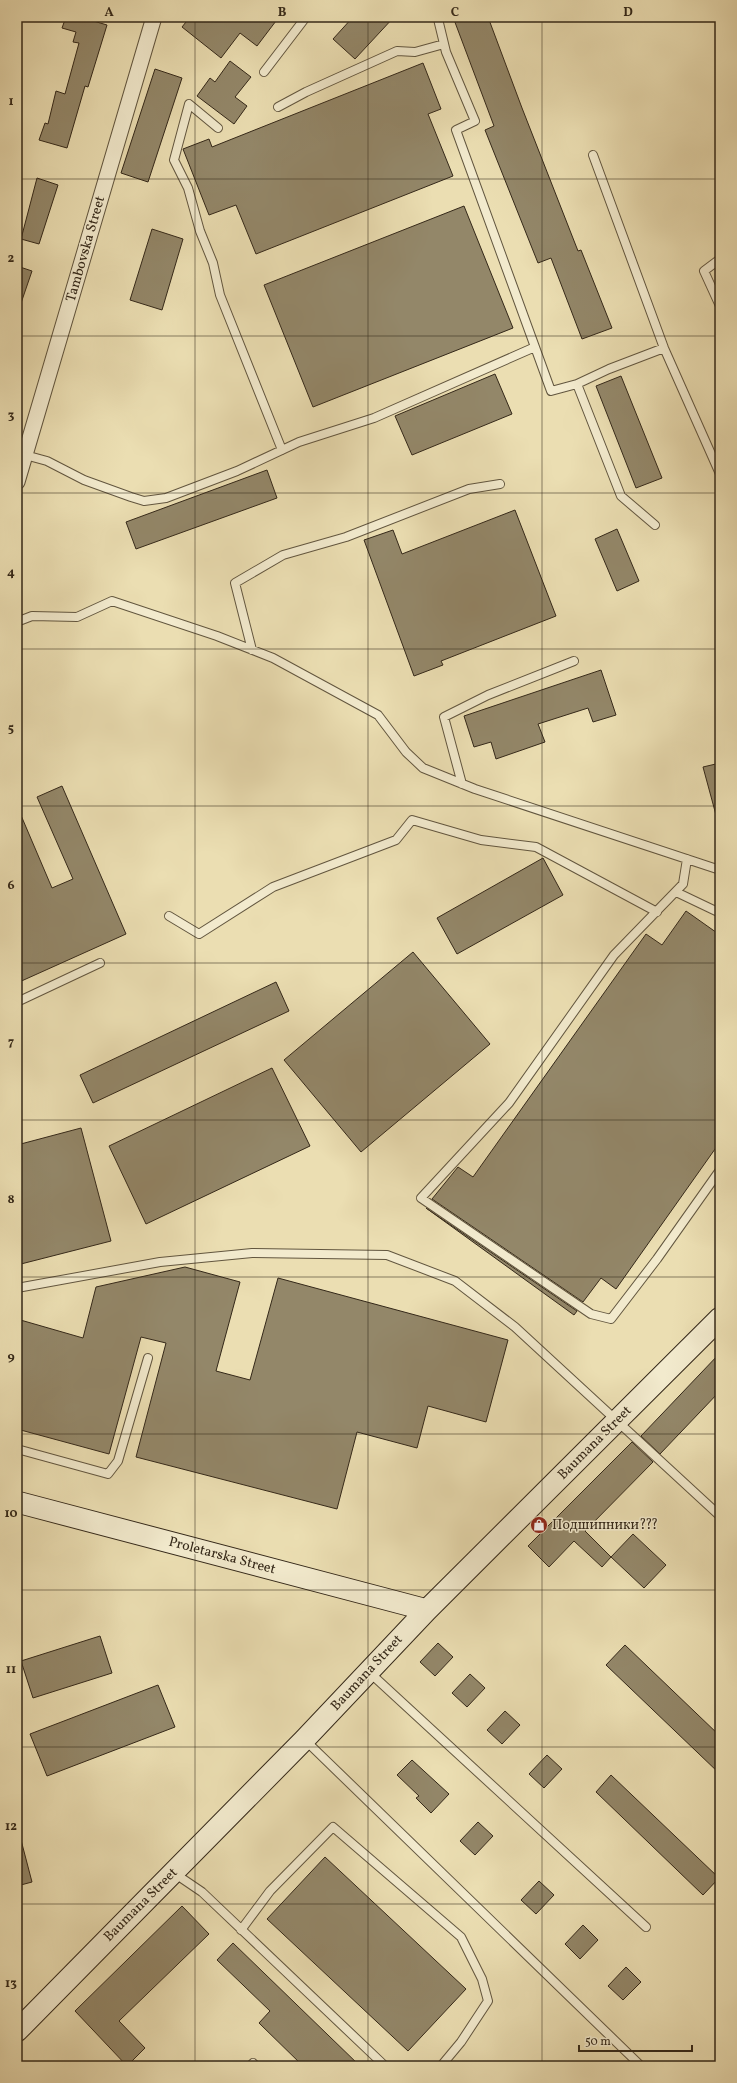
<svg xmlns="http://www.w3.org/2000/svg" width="737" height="2083" font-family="Vollkorn,serif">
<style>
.building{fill:#938769;stroke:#342819}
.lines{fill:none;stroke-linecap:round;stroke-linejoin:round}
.lane-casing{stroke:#62563f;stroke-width:10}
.street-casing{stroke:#62563f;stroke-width:17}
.secondary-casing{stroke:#342819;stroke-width:23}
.lane{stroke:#f2eacd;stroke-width:8}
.street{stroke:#f2eacd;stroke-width:15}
.secondary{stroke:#f2eacd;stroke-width:21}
.grid{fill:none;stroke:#342819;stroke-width:1;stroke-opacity:0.55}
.labels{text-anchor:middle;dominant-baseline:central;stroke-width:3;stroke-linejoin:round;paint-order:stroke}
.street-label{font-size:14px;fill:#342819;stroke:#f2eacd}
.poi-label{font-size:14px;fill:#342819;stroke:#f2eacd;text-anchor:start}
.neatline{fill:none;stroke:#342819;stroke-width:1.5}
.grid-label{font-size:13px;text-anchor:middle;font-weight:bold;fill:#342819}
</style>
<rect width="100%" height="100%" fill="#ebdeb2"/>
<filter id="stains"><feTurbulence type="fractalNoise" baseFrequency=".005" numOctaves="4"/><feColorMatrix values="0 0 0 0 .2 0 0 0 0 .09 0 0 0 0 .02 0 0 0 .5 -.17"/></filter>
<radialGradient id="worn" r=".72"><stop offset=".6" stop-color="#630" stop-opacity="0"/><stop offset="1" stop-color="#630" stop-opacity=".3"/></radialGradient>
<path class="building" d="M66,17h14l27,8 -19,62 -3,-1 -18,62 -28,-8 6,-17 3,1 8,-33 9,3 14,-51 -6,-1 3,-10 -14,-4z
M190,17h89l-22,29 -17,-13 -19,25 -39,-31z
M353,17h41l-39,42 -22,-20z
M453,17h35l34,91 56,143 3,-1 31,78 -30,11 -31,-81 -13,5 -53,-133 9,-4z
M230,61l21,16 -16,20 12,9 -13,18 -37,-28 13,-18 5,4z
M423,63l18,46 -13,5 25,62 -197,78 -20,-49 -27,10 -26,-66 26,-10 3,8z
M155,69l27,9 -34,104 -27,-9z
M37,178l21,7 -19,59 -18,-5z
M464,206l49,122 -200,79 -49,-122z
M152,229l31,10 -21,71 -32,-10z
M17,266l15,5 -13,38 -2,-1z
M495,374l17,40 -100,41 -17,-39z
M621,376l41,102 -26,10 -40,-102z
M267,470l10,28 -141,51 -10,-27z
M515,510l41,106 -115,45 2,4 -29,11 -50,-136 29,-10 9,24z
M617,529l22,52 -22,10 -22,-52z
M601,670l15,45 -23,7 -5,-14 -50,16 7,18 -49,17 -5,-17 -17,5 -10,-31z
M720,763v52h-4l-13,-48z
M62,786l64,148 -109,49v-177l35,82 21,-9 -36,-82z
M543,858l20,37 -106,59 -20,-36z
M686,911l34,24v207l-104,147 -15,-11 -18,24 -151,-103 26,-32 15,10 173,-243 16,11z
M413,952l77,92 -129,108 -77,-92z
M276,982l13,29 -196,92 -13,-28z
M272,1068l38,78 -164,78 -37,-78z
M81,1128l30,113 -94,24v-120z
M426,1208l151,103 -3,4z
M185,1267l55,15 -24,89 34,9 28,-102 230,62 -22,82 -58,-16 -11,42 -60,-16 -20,77 -201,-52 30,-114 -25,-6 -32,117 -92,-25v-110l66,19 13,-51z
M720,1353v38l-60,63 -19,-18z
M632,1442l21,20 -68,69 26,26 -9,10 -28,-26 -25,26 -21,-21z
M633,1534l33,31 -22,23 -33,-31z
M100,1636l12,37 -79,25 -12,-37z
M438,1643l15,14 -18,19 -15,-14z
M625,1645l95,91v38l-114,-109z
M470,1674l15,14 -18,19 -15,-14z
M158,1685l17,42 -128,49 -17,-42z
M505,1711l15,14 -18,19 -15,-14z
M547,1755l15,14 -18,19 -15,-14z
M412,1760l37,34 -18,19 -15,-15 3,-2 -22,-21z
M611,1775l108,103 -16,17 -107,-103z
M478,1822l15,14 -18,19 -15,-14z
M17,1840h4l11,42 -15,4z
M325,1857l141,132 -58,62 -141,-132z
M539,1881l15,14 -18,19 -15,-14z
M182,1906l27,28 -90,87 26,27 -18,18 -52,-55z
M583,1925l15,15 -18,19 -15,-15z
M233,1943l127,123h-57l-44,-43 11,-12 -53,-51z
M626,1967l15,15 -18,18 -15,-14z"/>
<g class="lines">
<g class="lane-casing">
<path id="lane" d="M438,19l8,33 29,69 -19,9 95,261 26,-7
M264,72l42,-55
M278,107l28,-15 91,-41 18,1 29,-8
M218,128l-29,-24 -15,56 14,28 12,43 13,32 7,32 62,155
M593,155l71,193 56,126
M720,259l-16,12 16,35
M25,455l22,6 37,19 47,17 13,4 22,-3 71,-27 62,-29 75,-24 161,-71
M655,525l-34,-29 -44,-112 32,-15 55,-21
M19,621l13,-5 45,1 35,-16 105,35 56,22 105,57 28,37 17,16 52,21 245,81
M252,650l-17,-67 48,-28 63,-18 123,-48 31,-5
M462,784l-18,-67 44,-22 86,-34
M687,859l-4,25 -69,71 -105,148 -88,95 170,116 20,5 46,-60 63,-89
M676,892l44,21
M169,916l30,18 74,-47 123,-47 16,-20 69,20 55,7 121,65
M17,1002l83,-39
M17,1288l143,-26 92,-9 135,2 68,26 60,46 205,189
M17,1449l91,25 10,-13 30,-103
M369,1672l277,255
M305,1740l336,326
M174,1873l28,19 183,174
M241,1930l29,-39 63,-64 128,110 21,42 6,22 -27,41 -20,24
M250,2066l3,-3 3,3"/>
</g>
<g class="street-casing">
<path id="street" d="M17,482l137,-465"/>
</g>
<g class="secondary-casing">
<path id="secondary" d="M17,1502l410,108
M17,2031l287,-291 123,-130 293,-292"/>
</g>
<use href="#lane" class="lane"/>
<use href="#street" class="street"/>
<use href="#secondary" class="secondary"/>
</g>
<path class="grid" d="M195,17v2049M368,17v2049M542,17v2049M17,179h703M17,336h703M17,493h703M17,649h703M17,806h703M17,963h703M17,1120h703M17,1277h703M17,1434h703M17,1590h703M17,1747h703M17,1904h703"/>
<defs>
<g id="shop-disc" transform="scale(0.9)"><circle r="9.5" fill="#8f2418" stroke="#f2eacd"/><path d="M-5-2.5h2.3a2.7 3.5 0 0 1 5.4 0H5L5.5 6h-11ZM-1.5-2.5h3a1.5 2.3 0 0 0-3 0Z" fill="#fff"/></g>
</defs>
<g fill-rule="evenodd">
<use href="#shop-disc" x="539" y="1525"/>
</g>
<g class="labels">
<g class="street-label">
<text transform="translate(86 249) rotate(-74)">Tambovska Street</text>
<text transform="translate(595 1443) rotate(-45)">Baumana Street</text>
<text transform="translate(222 1556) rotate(15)">Proletarska Street</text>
<text transform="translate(367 1673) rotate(-47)">Baumana Street</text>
<text transform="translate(141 1905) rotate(-45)">Baumana Street</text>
</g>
<g class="poi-label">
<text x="552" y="1525">Подшипники???</text>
</g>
</g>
<rect width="737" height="2083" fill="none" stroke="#ebdeb2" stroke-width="44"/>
<path d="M579 2045v6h113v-6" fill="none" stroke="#342819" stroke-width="2"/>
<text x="585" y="2045" font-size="12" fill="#342819" stroke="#f2eacd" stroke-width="3" paint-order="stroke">50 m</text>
<rect x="22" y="22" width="693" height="2039" class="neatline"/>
<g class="grid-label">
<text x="109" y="16">A</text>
<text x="282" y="16">B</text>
<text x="455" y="16">C</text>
<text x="628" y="16">D</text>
<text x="11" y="105">1</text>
<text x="11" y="262">2</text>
<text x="11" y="419">3</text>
<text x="11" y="576">4</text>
<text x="11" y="732">5</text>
<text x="11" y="889">6</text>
<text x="11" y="1046">7</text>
<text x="11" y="1203">8</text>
<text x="11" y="1360">9</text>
<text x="11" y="1517">10</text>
<text x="11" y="1673">11</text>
<text x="11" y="1830">12</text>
<text x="11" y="1987">13</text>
</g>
<rect width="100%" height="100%" filter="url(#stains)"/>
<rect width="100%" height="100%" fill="url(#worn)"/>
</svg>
